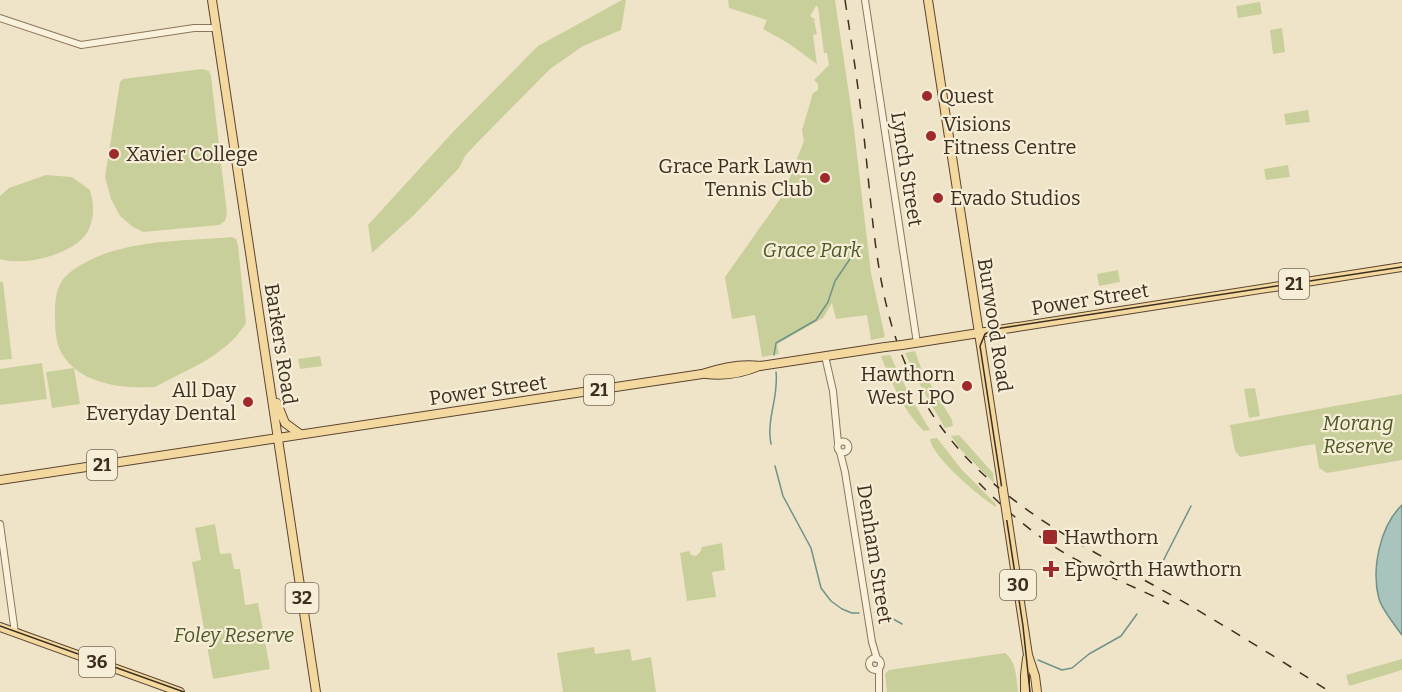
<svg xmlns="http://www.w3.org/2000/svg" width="1402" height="692" font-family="Bitter,serif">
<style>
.green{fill:#c9cf9b}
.water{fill:#a9c4bc;stroke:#6f938a;stroke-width:1.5}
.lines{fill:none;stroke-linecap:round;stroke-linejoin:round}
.stream{stroke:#6f938a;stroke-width:1.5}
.tertiary-casing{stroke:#8d765c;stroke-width:8}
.primary-casing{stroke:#5b4430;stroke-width:10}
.tertiary{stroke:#faf1dc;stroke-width:6}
.primary{stroke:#f3d9a0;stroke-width:8}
.tram{stroke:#3d2e20;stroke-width:1.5}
.rail{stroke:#3d2e20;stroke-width:1.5;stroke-dasharray:10 10;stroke-linecap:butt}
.primary-bridge-casing{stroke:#5b4430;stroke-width:10;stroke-linecap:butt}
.primary-bridge{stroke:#f3d9a0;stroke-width:8}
.poi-dot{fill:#9e2a2b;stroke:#f7eed8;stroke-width:2}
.labels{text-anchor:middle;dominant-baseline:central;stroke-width:4.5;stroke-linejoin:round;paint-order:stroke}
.shield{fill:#f7eed8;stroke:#756857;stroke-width:1.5}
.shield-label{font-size:18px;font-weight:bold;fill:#3d2e20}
.poi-label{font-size:20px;fill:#3d2e20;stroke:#f7eed8;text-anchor:start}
.street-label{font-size:20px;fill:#3d2e20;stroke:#f7eed8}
.park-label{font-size:20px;font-style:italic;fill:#4d5a26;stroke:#f7eed8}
</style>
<rect width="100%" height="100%" fill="#f0e4c8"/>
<path class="green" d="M622,0h4l-5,30 -38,16 -33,23 -73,74 -12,13 -6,12 -46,48 -41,37 -4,-28 85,-93 85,-86z
M728,0h107l18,121 18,152 14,64 -14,3 -4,-25 -31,4 -4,-16 -9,15 -46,26 2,10 -17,3 -7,-42 -23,4 -7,-42 58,-82 21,-54 -2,-11 11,-37 5,-3v-6l-4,-4 15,-15 -2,-12h-3l-6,-46 -2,-1 -6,10 6,4h-2l3,14 -4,1 4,29 -29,-21 -25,-14 4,-9 -38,-12z
M1260,2l2,12 -24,4 -2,-12z
M1282,28l3,24 -12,2 -3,-24z
M202,69l7,2 2,5 16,138 -2,7 -6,4 -76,7 -10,-5 -13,-11 -9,-17 -6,-22 15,-95 3,-3z
M1308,110l2,12 -24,3 -2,-11z
M1288,165l2,12 -24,3 -2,-11z
M46,175l26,2 18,13c4,14 5,27 -2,41 -12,23 -65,36 -88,28v-63l9,-8z
M232,237l4,2 2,6 8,78c-20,33 -58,46 -91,64 -34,2 -80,-3 -96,-39 -4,-11 -4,-25 -4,-37 0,-13 2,-28 13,-37 45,-36 110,-32 164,-37z
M1118,270l2,12 -21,4 -2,-12z
M0,282h3l9,77 -12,1z
M915,351l6,17 31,52 1,6 -8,2 -23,-39 -17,-36z
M890,355l21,43 19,32 -6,1c-20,-19 -33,-49 -43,-75z
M320,356l2,10 -22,3 -2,-10z
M42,363l5,36 -47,6v-36z
M74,368l6,36 -28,4 -6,-36z
M1255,388l5,28 -11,2 -5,-29z
M1402,394v66l-75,13 -8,-5 -4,-24 -75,13 -5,-6 -5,-26z
M959,435l34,38 1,10 -33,-33 -10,-14z
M937,438l25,32 34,34v3c-16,-10 -64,-50 -66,-68z
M215,524l5,30 11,-1 3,16h6l5,36 13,-2 12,66 -57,10 -21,-117 9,-2 -6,-32z
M722,543l3,27 -13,2 4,25 -29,4 -7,-48 9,-2 2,4 5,1 4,-4 2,-5z
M594,647l1,7 35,-5 2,12 19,-4 5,35h-93l-6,-39z
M1005,653c12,9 11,25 13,39h-131l-2,-18 4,-4z
M1402,659v11l-53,16 -3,-11z"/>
<path class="water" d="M1402,505v130c-8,-11 -19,-24 -23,-36 -8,-30 1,-73 23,-94z"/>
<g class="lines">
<path class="stream" d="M774,355l2,-12 40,-23 12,-18 7,-21 19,-28
M771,444c-5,-25 8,-47 5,-72
M775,466l8,30 28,52 10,40 10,13 11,8 10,4h7
M1157,573l34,-67
M875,612h6l21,12
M1038,660l24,10 10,-2 17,-14 32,-18 16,-22"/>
<g class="tertiary-casing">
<path id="tertiary" d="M865,0l52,343
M0,18l81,27 113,-17h23
M825,356l8,35 5,52
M837.5 447a5.5 5.5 0 1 1 11 0a5.5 5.5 0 1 1-11 0Z
M840,452l5,20 27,170 5,17
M0,524l15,109
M869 664a6 6 0 1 1 12 0a6 6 0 1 1-12 0Z
M879,669v23"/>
</g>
<g class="primary-casing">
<path id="primary" d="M212,0l104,692
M928,0l75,490
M902,345l500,-78
M706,374c17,2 37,-1 53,-8
M277,403l8,20 15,11
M0,480l702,-106c18,-6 38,-11 58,-8l125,-19
M1007,516l21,139 7,21 2,16
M0,627l180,65
M1025,692v-17l2,-17"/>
</g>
<use href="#tertiary" class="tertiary"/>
<use href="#primary" class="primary"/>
<path class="tram" d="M0,626l184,66
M1030,692l-7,-66 -43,-280 5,-12 10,-5 407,-62"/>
<path class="rail" d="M845,0c7,46 14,91 19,137 7,62 10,126 27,186 46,159 168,208 298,282 47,28 95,57 141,87
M979,483c28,29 62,58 98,77 30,17 62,28 92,44"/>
<g class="primary-bridge-casing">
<path id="primary-bridge" d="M885,347l17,-2
M1003,490l4,26"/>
</g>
<use href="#primary-bridge" class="primary-bridge"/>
</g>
<g class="poi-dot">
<circle cx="927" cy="96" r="6"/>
<circle cx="931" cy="136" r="6"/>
<circle cx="114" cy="154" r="6"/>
<circle cx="825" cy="178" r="6"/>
<circle cx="938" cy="198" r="6"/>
<circle cx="967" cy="386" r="6"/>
<circle cx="248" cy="402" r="6"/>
<rect x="1042" y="529" width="16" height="16" rx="3"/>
<path d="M1048 560h6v6h6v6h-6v6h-6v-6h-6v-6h6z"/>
</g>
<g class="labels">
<g class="shield">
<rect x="1279" y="269" width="30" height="30" rx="4.5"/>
<rect x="584" y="375" width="30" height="30" rx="4.5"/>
<rect x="87" y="450" width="30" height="30" rx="4.5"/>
<rect x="1000" y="570" width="36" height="30" rx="4.5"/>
<rect x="285.5" y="583" width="33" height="30" rx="4.5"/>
<rect x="79" y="647" width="36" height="30" rx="4.5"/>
</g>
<g class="shield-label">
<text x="1294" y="284">21</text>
<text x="599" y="390">21</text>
<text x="102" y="465">21</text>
<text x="1018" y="585">30</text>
<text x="302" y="598">32</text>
<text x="97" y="662">36</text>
</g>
<g class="poi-label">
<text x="939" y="96">Quest</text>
<text x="943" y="124">Visions<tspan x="943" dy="23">Fitness Centre</tspan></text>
<text x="126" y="154">Xavier College</text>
<text x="813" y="166" text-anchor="end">Grace Park Lawn<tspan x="813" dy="23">Tennis Club</tspan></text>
<text x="950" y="198">Evado Studios</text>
<text x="955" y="374" text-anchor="end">Hawthorn<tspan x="955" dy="23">West LPO</tspan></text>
<text x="236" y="390" text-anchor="end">All Day<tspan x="236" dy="23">Everyday Dental</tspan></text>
<text x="1064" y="537">Hawthorn</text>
<text x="1064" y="569">Epworth Hawthorn</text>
</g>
<g class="street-label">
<text transform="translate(907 169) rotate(81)">Lynch Street</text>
<text transform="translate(1090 299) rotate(-9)">Power Street</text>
<text transform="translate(995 325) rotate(81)">Burwood Road</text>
<text transform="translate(281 344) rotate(81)">Barkers Road</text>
<text transform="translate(488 390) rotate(-8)">Power Street</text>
<text transform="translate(875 554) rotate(81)">Denham Street</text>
</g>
<g class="park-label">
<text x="812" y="250">Grace Park</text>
<text x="1358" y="423">Morang<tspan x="1358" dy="23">Reserve</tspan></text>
<text x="234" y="635">Foley Reserve</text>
</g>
</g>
</svg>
